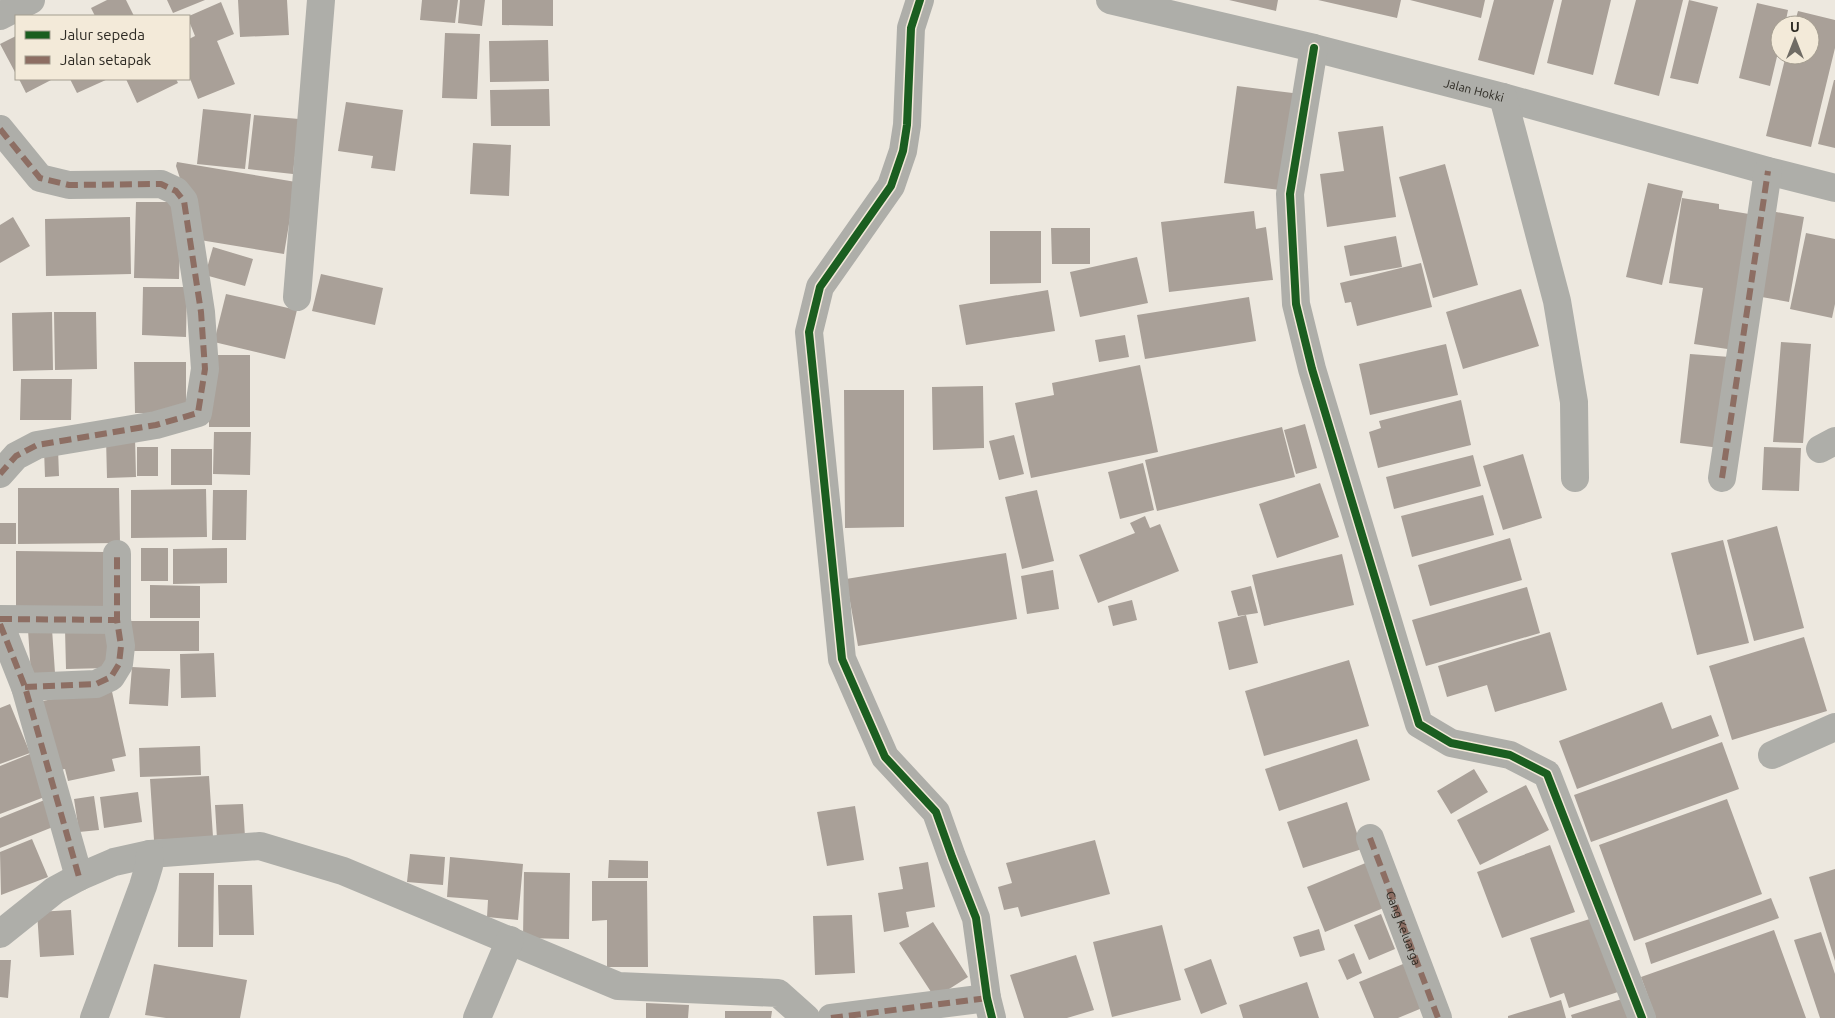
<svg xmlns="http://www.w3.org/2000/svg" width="1835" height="1018" font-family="Ubuntu,sans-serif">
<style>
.building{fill:#a9a098}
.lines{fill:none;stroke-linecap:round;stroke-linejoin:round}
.street{stroke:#aeaea9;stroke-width:28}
.quiet{stroke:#8d6e63;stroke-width:6;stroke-dasharray:12 6;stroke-linecap:butt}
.cycleway-casing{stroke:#f3ead9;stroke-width:11}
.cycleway{stroke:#1b5e20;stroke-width:8}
.labels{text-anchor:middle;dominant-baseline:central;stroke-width:5;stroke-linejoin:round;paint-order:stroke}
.street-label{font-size:12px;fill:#2d2a23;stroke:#f3ead9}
</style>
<rect width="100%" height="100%" fill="#ede8df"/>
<path class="building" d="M107,0h19l8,16h-39l-4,-8z
M167,0h38l-32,13z
M238,0h49l2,35 -49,2z
M422,0h36l-3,23 -35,-3z
M460,0h25l-3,26 -24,-3z
M502,0h51v26l-51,-1z
M1229,0h49l-2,11z
M1318,0h83l-4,18z
M1410,0h75l-4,18z
M1494,0h60l-20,75 -56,-15z
M1562,0h49l-18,75 -46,-12z
M1636,0h47l-24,96 -45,-12z
M1689,0l29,7 -20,77 -28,-6z
M221,2l13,32 -17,7 18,43 -37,15 -9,-23v-37l6,-3 -6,-15v-5z
M1757,3l31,7 -3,15h-5v19l-10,42 -31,-8z
M1798,11l37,9v28l-24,99 -45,-11 20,-81h24v-30h-16z
M445,33l35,1 -3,65 -35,-1z
M16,36v38l-16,-30z
M548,40l1,41 -59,1 -1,-41z
M19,79h34l-27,14z
M70,79h38l-31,14z
M126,79h50l2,4 -41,20z
M1834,80h1v68l-17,-4z
M1237,86l64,8 -13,97 -64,-8z
M549,89l1,37h-59l-1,-36z
M346,102l57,8 -8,61 -24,-3 2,-12 -35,-5z
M203,109l48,5 -6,55 -48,-5z
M254,115l45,4 -6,55 -45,-5z
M1383,126l13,91 -69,10 -7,-53 24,-3 -6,-39z
M473,143l38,2 -2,51 -39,-2z
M177,162l119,20 -12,72 -84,-14 -24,-74z
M1445,164l33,121 -45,13 -34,-121z
M1648,183l35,8 -21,94 -36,-8z
M1682,198l37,6v5l36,6 -21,135 -40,-6 9,-56 -34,-5z
M136,202h45l-2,77 -45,-1z
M1254,211l2,18 10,-2 7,53 -104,12 -8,-70z
M1771,211l33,6 -15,85 -33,-6z
M13,217l17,29 -30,17v-38z
M130,217l1,57 -85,2 -1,-57z
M1051,228h39v36h-38z
M990,231h51v52l-51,1z
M1806,233l29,6v65l-3,14 -42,-9z
M1396,236l6,31 -52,9 -6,-30z
M213,247l40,12 -8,27 -40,-11z
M1137,257l11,46 -68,14 -10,-45z
M1421,263l11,44 -75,19 -6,-24 -6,1 -5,-20z
M321,274l62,14 -8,37 -63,-14z
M143,287h44l-1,50 -44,-2z
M1521,289l18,57 -76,23 -17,-57z
M1048,290l7,41 -89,14 -7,-40z
M226,294l71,16 -12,49 -71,-17z
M1249,297l7,44 -111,18 -8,-44z
M52,312l1,58 -40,1 -1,-58z
M54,312h42l1,57 -42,1z
M1125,335l4,22 -30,5 -4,-22z
M1781,342l30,2 -8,99 -30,-1z
M1446,344l12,51 -88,20 -11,-51z
M1690,354l40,3 -10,91 -40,-5z
M209,355h41v72h-41z
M134,362h52v51h-51z
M1140,365l18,87 -127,26 -16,-75 39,-8 -2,-12z
M21,379h51l-1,41h-51z
M983,386l1,62 -51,2 -1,-63z
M844,390h60v137l-59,1z
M1461,400l10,45 -93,23 -9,-36 12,-4 -2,-7z
M1305,424l12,44 -21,6 -12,-44z
M1282,427l13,50 -138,34 -12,-51z
M214,432h37l-1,43 -37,-1z
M1014,435l10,39 -25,6 -10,-39z
M135,437l1,40 -29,1 -1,-40z
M137,447h21v29h-21z
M1764,447l37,1 -2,43 -37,-1z
M58,448l1,28 -14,1 -1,-28z
M171,449h41v36h-41z
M1523,454l19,64 -39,12 -20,-64z
M1473,455l8,31 -87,23 -8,-32z
M1143,463l11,47 -34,9 -12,-47z
M1320,483l19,54 -62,21 -18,-54z
M18,488h101l1,55 -102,1z
M206,489l1,48 -76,1v-48z
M213,490h34l-1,50h-34z
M1037,490l17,71 -32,8 -17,-72z
M1483,495l11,40 -82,22 -11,-41z
M1145,516l5,12 10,-4 19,47 -81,32 -19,-48 56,-22 -5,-10z
M0,523h16v21h-16z
M1777,526l27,102 -50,13 -27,-101z
M1510,538l12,42 -92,26 -12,-41z
M1723,540l26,103 -52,12 -26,-102z
M141,548h27v33h-27z
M227,548v35l-54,1v-35z
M16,551l90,1 6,59 -96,-1z
M1006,553l11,66 -159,27 -12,-67z
M1342,554l12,51 -90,21 -12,-51z
M1053,570l6,39 -32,5 -6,-38z
M150,585l50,1v32h-50z
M1251,586l7,27 -20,3 -7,-25z
M1527,587l13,46 -114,33 -14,-46z
M1132,600l5,20 -24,6 -5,-20z
M1246,615l12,48 -29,7 -11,-48z
M128,621h71v30h-71z
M52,629l3,44 -24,1 -3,-44z
M65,629h42l2,39 -43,1z
M1550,632l17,58 -72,22 -8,-27 -40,12 -9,-31z
M1804,637l23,74 -95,29 -23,-74z
M214,653l2,44 -35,1 -1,-44z
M1349,660l20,66 -105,30 -19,-65z
M132,667l38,2 -2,37 -39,-2z
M111,687l15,69 -14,3 3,12 -47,10 -3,-12 -12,2 -15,-69z
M1662,702l10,27 39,-14 8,21 -142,53 -18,-48z
M10,704l20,49 -30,11v-56z
M1357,739l13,41 -91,31 -14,-42z
M1722,742l17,47 -148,53 -17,-47z
M200,746l1,29 -61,2 -1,-29z
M30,754l17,42 -47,18v-48z
M1474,769l14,23 -37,22 -14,-23z
M209,776l4,61 -59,3 -4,-61z
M1526,785l23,45 -69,35 -23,-45z
M138,792l4,30 -38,6 -4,-31z
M94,796l5,34 -20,2 -5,-33z
M47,799l11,26 -58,23v-30z
M1727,799l35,95 -128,47 -35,-96z
M1347,802l15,47 -59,19 -16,-46z
M243,804l2,33 -28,2 -2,-34z
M855,806l9,54 -37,6 -10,-54z
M32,839l16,38 -47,18 -1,-43z
M1095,840l15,54 -89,23 -3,-10 -14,3 -6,-23 14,-4 -6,-20z
M1550,845l25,67 -73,26 -25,-66z
M410,854l35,3 -2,28 -36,-3z
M450,857l73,7 -5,56 -31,-3 1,-17 -41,-3z
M609,860l39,1v17h-40z
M928,862l7,45 -29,5 3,15 -25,5 -6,-39 25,-4 -4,-22z
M1368,862l18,45 -61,25 -18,-45z
M1835,869v92l-26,-84z
M524,872l46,1 -1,66 -46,-1z
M179,873h35l-1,74h-35z
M592,881h55l1,86h-41v-47l-15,1z
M218,885h34l2,50h-35z
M1771,898l8,20 -128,46 -6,-21z
M71,910l3,45 -34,2 -3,-45z
M1381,914l14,35 -26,11 -15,-35z
M852,915l3,58 -40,2 -2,-59z
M1596,917l25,74 -52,17 -5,-15 -14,5 -20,-60z
M933,922l35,55 -33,21 -36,-55z
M1162,925l19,75 -69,17 -19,-75z
M1319,929l6,21 -25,7 -7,-20z
M1774,930l32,88h-150l-15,-41z
M1821,932l14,42v44h-15l-26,-78z
M1354,953l8,20 -15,7 -9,-20z
M1076,955l18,55 -27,8h-43l-14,-43z
M1211,959l16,45 -26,10 -17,-45z
M0,960h11l-3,38 -8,-1z
M1408,962l19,44 -29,12h-24l-15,-36z
M154,964l93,16 -7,38h-74l-21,-3z
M1307,982l12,36h-76l-4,-13z
M1625,998l6,20h-59l-1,-3z
M1561,1000l5,18h-58v-2z
M646,1003l43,2 -1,13h-42z
M725,1011h47l-1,7h-46z"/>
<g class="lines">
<g class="street">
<path d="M920,0l-9,28 -4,97 -4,26 -12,35 -71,101 -11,45 33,327 43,98 51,55 16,45 24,61 11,80 5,20"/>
<path id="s1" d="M1110,0l204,48 189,49 265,74 67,17"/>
<path d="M0,16l31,-16"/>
<path d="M1314,48l-24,146 6,110 16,65 107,355 32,19 59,12 37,19 95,244"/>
<path d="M1503,97l54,204 17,101 1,76"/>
<path d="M0,129l40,49 29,7 92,-1 15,7 8,10 17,111 4,57 -7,44 -42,12 -119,20 -21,11 -16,18"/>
<path d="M297,297l24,-297"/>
<path d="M1820,449l15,-8"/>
<path d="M1722,478l46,-307"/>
<path d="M0,619l117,1"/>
<path d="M0,624l25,63 54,190"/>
<path d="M25,687l71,-3 15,-7 8,-13 2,-18 -4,-26v-66"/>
<path d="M1772,755l63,-28"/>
<path d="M1370,838l68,180"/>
<path d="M0,934l55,-44 24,-13 35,-15 36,-8 110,-8 83,25 275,115 160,7 28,25"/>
<path d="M94,1018l49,-132 6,-20 1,-12"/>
<path d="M477,1018l33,-78"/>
<path d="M831,1018l156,-20"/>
</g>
<g class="quiet">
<path d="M0,129l40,49 29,7 92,-1 15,7 8,10 17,111 4,57 -7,44 -42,12 -119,20 -21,11 -16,18"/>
<path d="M1722,478l46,-307"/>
<path d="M0,619l117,1"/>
<path d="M0,624l25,63 54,190"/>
<path d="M25,687l71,-3 15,-7 8,-13 2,-18 -4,-26v-66"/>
<path id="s2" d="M1370,838l68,180"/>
<path d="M831,1018l156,-20"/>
</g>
<g class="cycleway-casing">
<path id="cycleway" d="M920,0l-9,28 -4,97 -4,26 -12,35 -71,101 -11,45 33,327 43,98 51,55 16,45 24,61 11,80 5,20
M1314,48l-24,146 6,110 16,65 107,355 32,19 59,12 37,19 95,244"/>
</g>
<use href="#cycleway" class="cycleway"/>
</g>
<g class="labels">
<g class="street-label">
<text stroke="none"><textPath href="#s1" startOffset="375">Jalan Hokki</textPath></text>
<text stroke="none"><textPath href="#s2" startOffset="96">Gang Keluarga</textPath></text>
</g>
</g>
<rect x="15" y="15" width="175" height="65" fill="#f3ead9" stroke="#a49d90"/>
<rect x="25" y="31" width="25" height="8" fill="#1b5e20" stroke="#a49d90"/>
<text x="60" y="40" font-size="15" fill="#2d2a23">Jalur sepeda</text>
<rect x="25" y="56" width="25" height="8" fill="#8d6e63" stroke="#a49d90"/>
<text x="60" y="65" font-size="15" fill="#2d2a23">Jalan setapak</text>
<g transform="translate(1795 40)"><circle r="24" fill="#f3ead9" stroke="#a49d90"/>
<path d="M0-4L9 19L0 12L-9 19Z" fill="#706c65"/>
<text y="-8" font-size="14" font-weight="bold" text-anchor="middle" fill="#2d2a23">U</text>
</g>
</svg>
